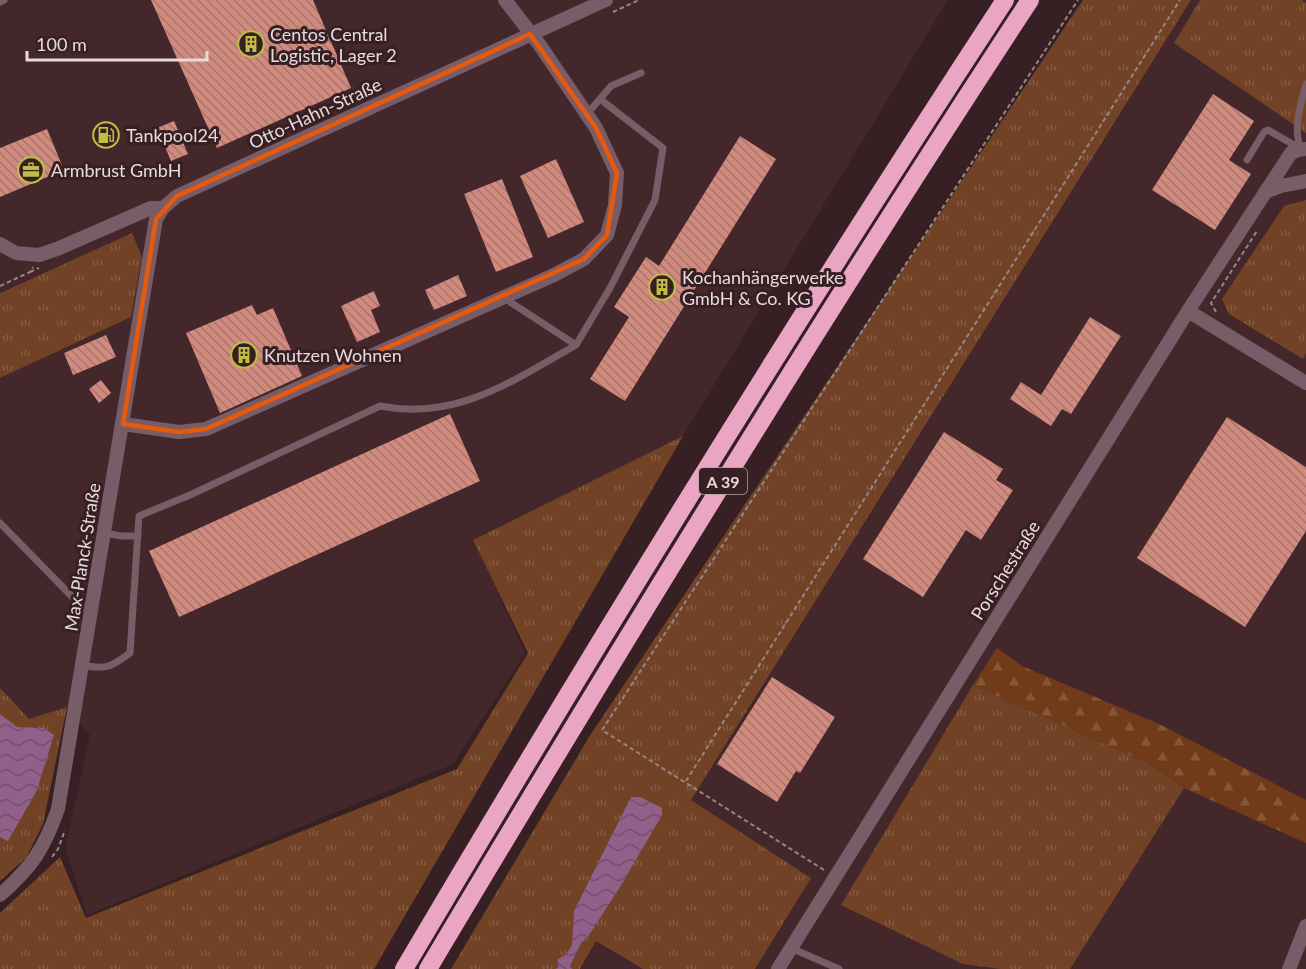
<svg xmlns="http://www.w3.org/2000/svg" width="1306" height="969" font-family="Lato,sans-serif">
<style>
.built{fill:#44272b}
.grass{fill:url(#grass-tufts)}
.forest{fill:url(#forest-firs)}
.water{fill:url(#water-waves)}
.building{fill:url(#building-back-hatch)}
.lines{fill:none;stroke-linecap:round;stroke-linejoin:round}
.path{stroke:#978587;stroke-width:2;stroke-dasharray:4.5 3;stroke-linecap:butt}
.lane{stroke:#785d68;stroke-width:7}
.street{stroke:#785d68;stroke-width:14}
.highway{stroke:#eaa5c3;stroke-width:18}
.marked{fill:none;stroke:#e8590c;stroke-width:4.5;stroke-linejoin:round}
.labels{text-anchor:middle;dominant-baseline:central;stroke-width:6;stroke-linejoin:round;paint-order:stroke}
.shield{fill:#362023;stroke:#b3a2a4;stroke-width:1.5}
.shield-label{font-size:16px;font-weight:bold;fill:#e9dadb}
.poi-label{font-size:18px;fill:#e9dadb;stroke:#362023;text-anchor:start}
.street-label{font-size:18px;fill:#e9dadb;stroke:#362023}
</style>
<defs>
<pattern id="grass-tufts" width="24" height="20" patternUnits="userSpaceOnUse" patternTransform="scale(1.5)"><rect width="24" height="20" fill="#714226"/><path d="M3 7l-1-3M5 7V3M7 7l1-3M15 17l-1-3M17 17v-4M19 17l1-3" fill="none" stroke="#855d45"/></pattern>
<pattern id="forest-firs" width="22" height="20" patternUnits="userSpaceOnUse" patternTransform="scale(1.5)"><rect width="22" height="20" fill="#713b19"/><path d="M5 1l3.5 6h-7zM16 11l3.5 6h-7z" fill="#85573a"/></pattern>
<pattern id="water-waves" width="16" height="10" patternUnits="userSpaceOnUse" patternTransform="scale(1.5)"><rect width="16" height="10" fill="#915f8a"/><path d="M0 5q4-4 8 0t8 0" fill="none" stroke="#6f526a"/></pattern>
<pattern id="building-back-hatch" width="6" height="6" patternUnits="userSpaceOnUse" patternTransform="scale(1.5)"><rect width="6" height="6" fill="#d18b7e"/><path d="M-1 5l2 2M0 0l6 6M5-1l2 2" fill="none" stroke="#a7756c"/></pattern>
</defs>
<rect width="100%" height="100%" fill="#362023"/>
<path class="built" d="M0,0h948l-265,436 -209,104 51,113 -72,111 -366,151 -22,-67 25,-113 -23,-28 -38,13 -29,-32v-310l130,-61 12,-60 -10,-23 -132,58z
M1191,0h115v969h-551l56,-91 -120,-78z
M596,941l47,28h-62z"/>
<path class="grass" d="M1083,0h108l-500,800 120,78 -56,91h-112l-47,-28 -16,28h-129l138,-232z
M1200,0h102l4,3v130l-132,-90z
M1306,200v153l-3,6 -74,-45 -7,-15 62,-93z
M132,233l10,24 -11,60 -131,61v-85z
M683,436l-309,533h-374v-56l60,-56 26,61 371,-149 71,-116 -55,-113z
M973,685l174,78 37,25 -114,181h-69l-38,-5 -122,-59z
M0,688l29,31 38,-12 -24,117 -17,34 -26,23z"/>
<path class="forest" d="M997,648l25,18 137,58 147,76v43l-122,-55 -37,-25 -174,-78z"/>
<path class="water" d="M0,714l17,13 26,1 11,7 -17,55 -29,51 -8,-4z
M631,797h9l22,11v7l-42,72 -31,48 -8,8 -11,23 2,3h-17l3,-1v-9l8,-4 6,-10 2,-34z"/>
<path class="building" d="M151,0h162l38,88 -134,60z
M1213,94l41,27 -25,39 22,14 -36,56 -63,-40z
M174,121l14,33 -17,7 -14,-33z
M47,129l17,41 -64,27v-49z
M740,136l36,23 -151,242 -35,-22 39,-62 -15,-10 32,-50 13,9z
M556,159l28,63 -36,16 -28,-62z
M502,179l31,78 -37,15 -32,-78z
M458,275l9,21 -33,14 -9,-20z
M374,291l6,15 -9,4 9,22 -23,10 -16,-36z
M252,305l5,10 16,-7 29,68 -82,37 -34,-80z
M1090,317l31,19 -50,78 -9,-5 -11,17 -41,-27 11,-17 20,13z
M106,335l10,22 -43,18 -9,-22z
M101,380l10,13 -12,10 -10,-14z
M450,414l30,67 -301,136 -30,-66z
M1227,417l79,50v64l-61,96 -108,-69z
M944,432l59,37 -7,11 17,10 -32,50 -15,-10 -43,67 -60,-38z
M772,677l63,40 -35,56 -4,-2 -19,31 -60,-38z"/>
<g class="lines">
<path class="path" d="M613,12l26,-12
M30,272l9,-4
M0,286l30,-14 3,-5
M1216,312l-5,-9 46,-72
M686,781l494,-781
M52,857l6,-8 7,-19
M824,870l-222,-140 476,-730"/>
<path class="lane" d="M0,2l4,-2
M587,114l24,-28 30,-13
M1301,149c-9,-21 0,-44 5,-65
M1247,160l17,-28 4,-2 33,19
M504,298l72,47 34,-57 45,-88 8,-52 -63,-49
M0,523l91,93
M104,533l18,3h16
M82,665c25,5 29,2 48,-12l9,-137 51,-21 190,-89c77,15 132,-25 196,-61
M791,948l48,21"/>
<path class="street" d="M1265,192l16,-6 25,-5
M0,244l16,9 23,2 18,-6 94,-41h12
M1188,311l118,72
M123,424l56,8 27,-3 348,-154 30,-16 23,-24 8,-30 2,-32 -21,-45 -57,-84 -34,-44
M0,895c32,-28 44,-46 58,-86l98,-590 7,-11 14,-12 429,-196
M778,969l410,-658 103,-158 7,-3 8,-1
M1289,969l17,-43"/>
<path class="highway" d="M404,969c193,-327 393,-651 601,-969
M428,969c195,-327 393,-651 602,-969"/>
</g>
<path class="marked" d="M530,34l66,94 21,45 -10,62 -23,24 -378,170 -27,3 -56,-8 33,-205 21,-23z"/>
<defs>
<g id="building-ring" transform="scale(1.35)"><circle r="9.5" fill="#362023" stroke="#bfbe42" stroke-width="1.5"/><path d="M-4-6H4V6H1V3H-1V6H-4ZM-2.5-4.3h1.7v1.8h-1.7ZM.8-4.3h1.7v1.8H.8ZM-2.5-1h1.7V.8h-1.7ZM.8-1h1.7V.8H.8Z" fill="#bfbe42"/></g>
<g id="fuel-ring" transform="scale(1.35)"><circle r="9.5" fill="#362023" stroke="#bfbe42" stroke-width="1.5"/><path d="M-5.5-6h7V0h2V4h1.3V-2.5L3-4.5l.8-.8L6-3V5H2.5V1h-1V6h-7ZM-4.2-4.7v3.2H.2V-4.7Z" fill="#bfbe42"/></g>
<g id="office-ring" transform="scale(1.35)"><circle r="9.5" fill="#362023" stroke="#bfbe42" stroke-width="1.5"/><path d="M-6-3h4V-5.5h4V-3h4V5H-6ZM-1-4.5V-3h2v-1.5ZM-6 0V1H6V0Z" fill="#bfbe42"/></g>
</defs>
<g fill-rule="evenodd">
<use href="#building-ring" x="251" y="44"/>
<use href="#fuel-ring" x="106" y="135"/>
<use href="#office-ring" x="31" y="170"/>
<use href="#building-ring" x="662" y="287"/>
<use href="#building-ring" x="244" y="355"/>
</g>
<g class="labels">
<rect class="shield" x="699" y="468" width="48" height="26" rx="4.5"/>
<g class="shield-label">
<text x="723" y="481">A 39</text>
</g>
<g class="poi-label">
<text x="270" y="34">Centos Central<tspan x="270" dy="21">Logistic, Lager 2</tspan></text>
<text x="126" y="135">Tankpool24</text>
<text x="51" y="170">Armbrust GmbH</text>
<text x="682" y="277">Kochanhängerwerke<tspan x="682" dy="21">GmbH &amp; Co. KG</tspan></text>
<text x="264" y="355">Knutzen Wohnen</text>
</g>
<g class="street-label">
<text transform="translate(315 113) rotate(-25)">Otto-Hahn-Straße</text>
<text transform="translate(82 557) rotate(-81)">Max-Planck-Straße</text>
<text transform="translate(1005 570) rotate(-58)">Porschestraße</text>
</g>
</g>
<path d="M27 51v9h180v-9" fill="none" stroke="#e9dadb" stroke-width="3"/>
<text x="36" y="51" font-size="18" fill="#e9dadb" stroke="#362023" stroke-width="4.5" paint-order="stroke">100 m</text>
</svg>
